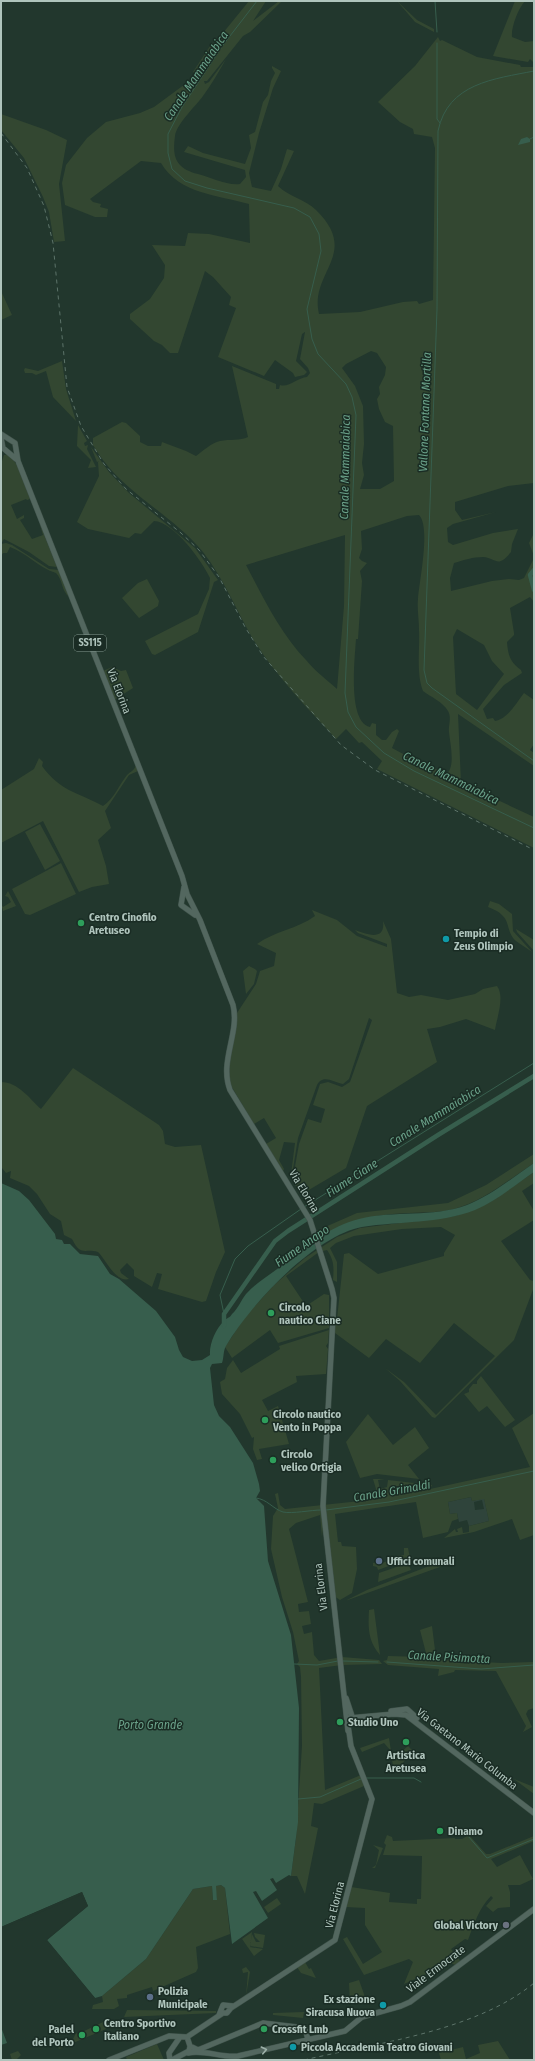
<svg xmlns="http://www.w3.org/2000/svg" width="535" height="2061" font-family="'Fira Sans Condensed',sans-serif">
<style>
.airport{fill:#2f443b;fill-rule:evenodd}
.green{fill:#334731;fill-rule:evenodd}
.water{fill:#375e4d}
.pier{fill:#22372d}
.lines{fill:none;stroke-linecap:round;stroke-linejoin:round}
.stream{stroke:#375e4d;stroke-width:1}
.river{stroke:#375e4d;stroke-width:4.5}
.major-casing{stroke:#41544c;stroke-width:6}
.major{stroke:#53675f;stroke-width:5}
.rail{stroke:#5c7369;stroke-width:1;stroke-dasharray:4 4;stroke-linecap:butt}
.oneway{stroke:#9db1a9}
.leisure-dot{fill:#2e9e5b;stroke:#1a2c24;stroke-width:1.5}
.culture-dot{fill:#0f9aa8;stroke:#1a2c24;stroke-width:1.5}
.service-dot{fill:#5c6f8a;stroke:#1a2c24;stroke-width:1.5}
.worship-dot{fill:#6b7280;stroke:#1a2c24;stroke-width:1.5}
.labels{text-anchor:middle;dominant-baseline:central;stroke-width:3;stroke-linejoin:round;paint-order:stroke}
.shield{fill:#1a2c24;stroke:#82968e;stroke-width:1}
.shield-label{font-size:10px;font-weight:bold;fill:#afc4bc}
.street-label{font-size:11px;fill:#afc4bc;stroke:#1a2c24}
.poi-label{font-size:11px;font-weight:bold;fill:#afc4bc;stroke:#1a2c24;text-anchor:start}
.water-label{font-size:12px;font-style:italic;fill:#6aa189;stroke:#1a2c24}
</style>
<rect width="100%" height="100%" fill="#22372d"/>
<path class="airport" d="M471,1497l1,4 12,-3 5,23 -20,5 -2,-6 -8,2 -2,-9 -7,1 -2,-12zM482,1500l2,9 -9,1 -1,-8z"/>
<path class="green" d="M249,1h17l-13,20 26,-20h3l-32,31 -7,4 -36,45h-3l1,3 4,-2 17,-23c-7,12 -14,25 -23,37 -7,10 -26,27 -28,40 -3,22 1,32 23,38 12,3 30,12 42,10l6,-7 -1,-7 -61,-18 4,-6 15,7 42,11 6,-16 -2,-13 6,-3 8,-30 5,-7 3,-14 4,-8 -3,-5v-2l9,5 -8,17 -14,45 -10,40 3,14 19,4 10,-22 6,-20 7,2 -16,35c11,11 27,13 38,24 45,44 -7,62 3,104l41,-2 43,-10 14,-1 2,3 14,-4 2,-152 -3,-11 -18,-3 -1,-5 -13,-7 -22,-20 37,-36 23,-29 2,4 2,-1 35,17 43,8 1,2h13v416l-26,3 -53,16v8l7,10 34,-8 -43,12 -6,4 1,14 5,3 40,-12 25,-4 -6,15 -1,8c-14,17 -14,6 -28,5 -10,0 -19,3 -29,6l-4,15 1,13 41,-10 17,-2 10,1 5,-2 10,-20v44l-4,-5 -20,11 4,25v2l-7,7c1,13 3,20 14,28l1,3 -18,12 -21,24 4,10 6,-1 2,3c13,-2 21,-18 29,-28l10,7v44l-4,6 4,3v13l-76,-52 3,69 73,34v31l-157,-79 5,-8 -20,-19 -3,1 -13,-14 -10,10c-29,-31 -61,-64 -83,-100 -17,-29 -29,-60 -50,-87 -33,-40 -83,-60 -110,-107v-7l29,-16 4,1 14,13v6l8,4h13l1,-4 24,9 10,5c7,-5 15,-13 24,-15 10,-2 20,0 28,-4l-16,-71 44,18v5h3l1,-4c9,3 17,-7 27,-8l3,-4 -2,-5 -8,-9 5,-27 -3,2 -6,27 11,11 -3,3 -9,2 -2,-4 -18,-13 -11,16 -46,-19 18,-49 -7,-3 2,-8 -18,-20 -8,-6 -27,82h-8l-8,-8 -8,-4 -24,-22v-5l20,-15 14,-21 1,-13 -13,-20 33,1 3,-13 21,1 41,9 -1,-39c-31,-9 -70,-10 -88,-41l-20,-2 -51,38 3,3 8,2 -1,3 8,2 -1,8h-12l-30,-12 -3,-22 4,-18 21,-27 19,-16 34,-9 14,-6 38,-28 3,-1 2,-2 -4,-4 19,-29 2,1zM371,351l6,2 9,14 -1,8 -6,12 1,7 -3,5 2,10 6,13 8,4 1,55 -14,8h-20l4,-14 -2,-12 2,-19 -1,-38 -8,-20 -13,-18 4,-4zM419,515c12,12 0,67 -1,84 -1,10 1,20 1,31 1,19 -3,43 4,61 8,6 20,11 25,20 4,7 0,15 1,21 1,11 7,36 -3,42l-22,-11h-4l-28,-15 7,-17 -2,-2 -5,3 -6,8h-4l-6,-5v-11l-4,-1 -2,4c-23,-5 -15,-70 -14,-88h2l4,-58 -2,-10 7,-8 -5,-2 -3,-3 3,-9 -1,-18 46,-15zM345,535l-1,71 -7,83c-10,-9 -22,-18 -31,-29 -26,-27 -43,-63 -60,-95zM457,629l27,16 8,16 12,13 -27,36 -21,-16 -3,-57z
M397,1l20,19 17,9v3l-19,-10z
M515,1h10c-7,8 -14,26 -13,36l13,5 9,-1v22l-4,-4 -2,3 -35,-6z
M1,114l45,16 21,10 -8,44 6,57 -11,1 -5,-30 -6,-15 -19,-39 -23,-28z
M1,291l11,24 -11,5z
M62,361l4,28 10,32 -23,-24 -7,-26 -10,4 -4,-2h-7l-1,-3 1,-2 13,3z
M78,425l9,16 -3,2 1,3 3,-1 -1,4 9,18 -8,1 3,-8 -14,-14z
M91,447l18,25 20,21 66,55 23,32 -4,2 -16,50 -43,23 -3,-1 -7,-13 53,-27 11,-25 1,-11c-8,-17 -36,-56 -56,-57l-13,13 -6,-1 -6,5 -41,-9 -11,-7 22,-46 -1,-14 1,-1 -2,1z
M9,454l10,14 11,31 -3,1 -1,-1 -15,6 6,14 7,-4v3l-4,2 12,19 11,-4 -4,-13 18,45 -8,-1 -20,-14 -25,-13 -3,5 5,-1 6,2 37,24 10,1 10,27c-8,-7 -6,-17 -13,-24 -17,-5 -29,-20 -46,-26l-3,6h-4l-2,3v-92l3,-9z
M534,533v23l-5,-13z
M147,579l12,22 -1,5 -19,12 -17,-20 16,-15z
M112,667l9,4 5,-1 7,18 -19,12 -11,-29z
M39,758l4,4 -1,4c18,25 35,26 61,40 11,-7 16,-21 24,-31 4,-4 7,-4 9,-10l2,6 -9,4 -24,36 6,17 -13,12 8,26 3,18 -17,3 -13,5 -36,-71 -42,22v-53l33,-21z
M40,824l20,37 -15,9 -20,-38z
M61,863l15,31 -46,21 -5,-1 -13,-25z
M8,891l8,15 -13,5 -2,-7 2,3 8,-5 -3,-5 -3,-1z
M490,901l9,3 13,10 1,17 19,21c-5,-4 -11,-7 -16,-11 -13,-12 -1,-24 -28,-34z
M312,910l25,10 20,16 30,11v-3l-29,-11 -3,-3c9,3 31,13 28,-9l8,18 6,54 12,4 12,-2 27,5 27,-6 8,-5 14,-3c8,11 0,31 -2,44l-29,-11 -26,8 -13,2 10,33 -70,44 -21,62 -44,26 -3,-2 -8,-15 3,-5 5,-28 9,-25 13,4 4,-14 -12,-4 7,-21 8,-2 14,5 8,-5 22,-62 -3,-2 -20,61 -6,5c-10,-2 -20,-10 -26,1l-19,53 -5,31 -2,5 4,-31 -11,-1 -5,18 5,9 -1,2 -17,-27 10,-6 -12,-20 -10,6 -24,-40 -1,-23 8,-48 19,-29 4,-13 14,-5 2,-13 -19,-9c18,-13 40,-15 58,-28z
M516,929l18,11v11l-17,-19z
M249,966l6,3 2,2 -3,13 -8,10 -3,-23z
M73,1068l86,57 4,6 2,13 10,3 26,-2 24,107 -9,20 -10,29 -4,1 -44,-13 4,-15 -5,-1 -5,14 -18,-11v-6l-7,-7 -7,7 1,3 8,6c-13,4 -23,-19 -31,-27 -14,-4 -17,5 -26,-13l-8,-4 -3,-14 -11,-7 -13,-20 -8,-8 -19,-8 1,-7 -5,2 -4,-5h-1v-86c17,0 28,16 40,27z
M534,1154v9c-26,17 -50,38 -80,46 -15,4 -30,3 -45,4 -36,1 -61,8 -91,25l-2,-7 41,-18 91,-10 38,-18z
M534,1172v11l-12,8 12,20v9l-33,21 29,39 4,1v6l-20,53 -79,78 -3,-1 -32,-36 -15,-13 19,14 32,33 59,-59 -41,-33 -34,40 -34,-24 -17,19 -34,-25 -1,-6 3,-8 7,-65 5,-1 29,21 66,-18v-3l11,-18 -14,-8 -39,2 -48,7 -18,7 -6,5 7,14v20l-4,-2c1,-13 1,-20 -6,-30l-8,2 -33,24 20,30 18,-12 5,1v33l-51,15 -8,-13 -38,28 -7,-11 20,-30 29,-32 31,-27 32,-21 23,-9 95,-12 15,-5 22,-10z
M329,1330l-1,13 -2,3 2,3 -2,25 -30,2 1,6 -35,18 6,11 10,-5 11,38 -30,5 3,10 -5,1 -4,-11 1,-12 -2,1 -12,-24 -18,-20 -2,-12 5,-3 2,-11 6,-8 8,13 39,-24 -1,-3z
M481,1376l34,44 -10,7 -18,-21 -8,6 -15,-18 5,-2v-3l4,-5h4v-3z
M534,1413v122l-14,5 -8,-21 -38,13 -30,6 11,-9 1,3h2l-1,-3 5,-2 1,6 6,-1v-6l20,-5 -5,-22 -12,2 -1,-4 -23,5 2,12 7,-1 1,6 -6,2 -4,11 -25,6 -7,-36 -81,12 3,28h3l1,4 14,1 1,22 -5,24 -12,7 -6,-4 -11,-69 -1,10 -2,-22 -24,8 -7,6 19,73 -10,2 1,8 10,-1 2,13 -9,2 2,8 8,-2 2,23 5,6 23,-4 37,3 3,4 -40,1 -23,3 6,122 36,-15 8,18 1,7 -6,-14 -42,18 -8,-1 -3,23 7,2 -13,66 -8,-18h-6l5,-38 6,-92 -1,-69 -1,-10 -3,-3 2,-3 -6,-29 -11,-35 -11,-48 2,-33 5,-8 -3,-14 3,-1 2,12 5,4 94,-10 -6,-20h12l-7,1 2,9 7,-2 1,-7 44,5 -2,4 100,-22 -18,-39z
M368,1414l25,31 22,-18 14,21 -21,17 11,14 -42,-5 -17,4 -14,-36z
M404,1548h4l2,10 -32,12 -1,-3 -4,-1v-3l3,-1 1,2 19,-5v-3l8,-1z
M450,1558l1,5 -106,38 22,-11z
M408,1563l3,7 -33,12 1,-9z
M374,1609l6,46c-12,-14 -12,-27 -11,-45z
M432,1626l4,32 4,2 62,3 32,-1v46l-6,2 -2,4 6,13 -9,5 3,-6 -30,-55 -41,-1 -1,2 -16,4 1,-7 -51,-4 -5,-4 4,-1 1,-4 35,1 3,-4 -6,-23z
M389,1738l2,13 -7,-8 -22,9 -2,-4z
M408,1746l6,6 -20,19 -2,-11z
M514,1779l20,8v7z
M387,1835l5,2 1,4 62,-3v1h7l7,-4 17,19h4l44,-18v5l-43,18 6,8 23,-12 13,24 -13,6h-12l2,7v15l-12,1 -5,4 -7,-6 7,-8 -2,-2c-12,12 -17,28 -23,44l-3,-1 -14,10 10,13 -6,3 -4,-2 -47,21 9,-22 -4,-3 -45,16 -21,-36 4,-2 16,27 19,-12 -17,-27v-17l-19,-1 5,-20 39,6 -1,9 28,2v-5h4l1,-43 -39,-1 3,-10 -2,-2z
M373,1845l10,3 -8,20h-3l4,-3 3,-15z
M221,1885l4,3 5,46 -34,13 2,21 -2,4 -43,19 -1,-4 -25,8v3l-10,1 2,7 -5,3h-22l1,-4 10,-3 -1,-6 44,-37 47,-70 19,-3 1,14h4l-2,-14z
M277,1898l4,6 -13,9 -4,-6z
M252,1932l-2,15 13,2 -9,7 -12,-17z
M254,1933l11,2 -1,7h-4l-5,-5z
M252,1934l4,8h8l-1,6 -13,-2z
M305,1962l4,7 2,-1 5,10 -15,-5 -4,-6z
M246,1967l4,5 -4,24 2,-24 -5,1 -1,-4z
M359,1980l6,17 -15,6 -1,-20z
M127,2010l89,1v2l-92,4z
M304,2012l-1,6 -30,-3v-2z
M103,2022l3,7 -47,20 -1,-2 14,-6 4,-8 2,1z
M498,2041l12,19h-69l-2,-7 24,-6 3,12 14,-6 -2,-8z
M157,2044l7,16h-37l-1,-3z
M18,2051l3,4 -5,5h-4l-2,-6z"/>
<path class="water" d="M527,137l3,2v3l-12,3 3,-6z
M534,1163v9c-19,13 -38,29 -59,38 -36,14 -75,11 -113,17 -48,9 -112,78 -136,119 -3,5 -2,12 -4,17l-10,1 -2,4 4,37 5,11 11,11 23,36 6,21 1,7 -4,7 8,8 4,55 23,74 8,73 -1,114 -7,54 -2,-1 -13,8 -3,-5 -3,1 7,11 -15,11 -6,-10 -3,1 15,26 -36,26 -7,-56 -4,-3 -5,1 1,14h-4l-1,-14 -19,3 -47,70 -44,37 -7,2 -48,-58 41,-34 -6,-14 -81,35v-744l18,8 10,9 26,34 1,5 6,1 2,4h6l10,10 18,2 12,18 9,5 37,32 19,26 4,13 4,7 9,4 10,-1 8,-5c-1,-11 6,-26 13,-33 3,-4 7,-4 9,-8 6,-5 9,-14 14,-20 11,-12 25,-20 38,-30 23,-18 46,-38 75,-45 35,-9 73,-1 108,-14 25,-10 45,-27 67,-42z
M1,2027l6,16 -6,2z"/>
<path class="pier" d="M82,1892l6,14 -41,34 48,58 -2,1 -48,-58 41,-36 -5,-10 -80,34v-2z"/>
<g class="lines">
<path class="stream" d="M257,1l-34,44 -41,62 -14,27v19l4,16 13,12 22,7 87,20 16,9 9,17 2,17 -14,58 5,30 6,15 28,30 6,13 4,18 -11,278 3,19 8,15 28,26 30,18 120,57
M435,1l2,31
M437,43v76l3,4
M534,71c-40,8 -86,12 -96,60l-1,178 -13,361 3,13 5,5 102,73
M530,139l4,-2
M304,1207l230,-144
M224,1314l-4,-19 15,-36 13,-13 53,-37
M256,1498c11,1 17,11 27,14 9,2 28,-2 38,-2
M326,1510l63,-8 145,-31
M343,1661l35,1
M387,1662l94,7 53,-4
M294,1664l23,1 21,-4
M366,1778h48l7,4
M298,1799l22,-2 41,-18
M468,1836l19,22 47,-19"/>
<path class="river" d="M534,570l-4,5 4,15
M224,1326v-12l51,-73 13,-10 150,-96 96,-59"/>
<g class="major-casing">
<path id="major" d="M1,434l14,9 3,18 164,415 5,18 13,26 33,85c7,28 -14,56 -3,85l80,130 22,69 2,9 -11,208 25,225
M1,438l2,10 13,11
M184,887l-3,18 14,10
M391,1711l16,-2 10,9
M349,1718l45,-4 12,1 128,98
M219,2015l4,-10 10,1
M190,2046l8,4 65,-27 42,5 3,12
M188,2053c16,-4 33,5 50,3l107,-25 17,-14 39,-11 9,-4 124,-93
M109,2060l60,-24 18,1 36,-24h4l4,-5 104,-68 37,-141 -21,-53 -3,-21 4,-9 -6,-18
M170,2060l-1,-7 11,-16
M172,2060l17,-9 1,-5 -3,-9"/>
</g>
<use href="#major" class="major"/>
<path class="rail" d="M1,133l26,35 17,38 9,37 14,144 14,39 23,38 22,25 55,44 18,17 20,27 26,50 18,29 78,89 34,25 159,80
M304,2060c73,-17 172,-29 230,-77"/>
</g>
<defs><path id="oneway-chevron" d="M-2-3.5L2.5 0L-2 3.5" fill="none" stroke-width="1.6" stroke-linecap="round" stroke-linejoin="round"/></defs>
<use class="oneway" href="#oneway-chevron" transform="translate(264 2050) rotate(-13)"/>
<g class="leisure-dot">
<circle cx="81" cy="923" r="4"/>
<circle cx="271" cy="1313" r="4"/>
<circle cx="265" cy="1420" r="4"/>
<circle cx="273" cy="1460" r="4"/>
<circle cx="340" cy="1722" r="4"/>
<circle cx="406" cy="1742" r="4"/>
<circle cx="440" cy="1831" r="4"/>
<circle cx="96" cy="2029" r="4"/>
<circle cx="264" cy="2029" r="4"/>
<circle cx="82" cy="2035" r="4"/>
</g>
<g class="culture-dot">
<circle cx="446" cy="939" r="4"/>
<circle cx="383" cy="2005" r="4"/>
<circle cx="293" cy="2047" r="4"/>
</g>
<g class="service-dot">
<circle cx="379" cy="1561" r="4"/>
<circle cx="150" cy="1997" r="4"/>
</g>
<circle class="worship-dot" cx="506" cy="1925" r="4"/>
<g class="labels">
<rect class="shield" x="74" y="635" width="32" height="16" rx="3"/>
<g class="shield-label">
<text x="90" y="643">SS115</text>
</g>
<g class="street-label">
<text transform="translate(119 691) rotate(69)">Via Elorina</text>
<text transform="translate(304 1191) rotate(59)">Via Elorina</text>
<text transform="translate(321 1587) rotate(-97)">Via Elorina</text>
<text transform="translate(467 1749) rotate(38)">Via Gaetano Mario Columba</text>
<text transform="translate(335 1905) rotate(-76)">Via Elorina</text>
<text transform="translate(436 1969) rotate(-37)">Viale Ermocrate</text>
</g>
<g class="poi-label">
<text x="89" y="917">Centro Cinofilo<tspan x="89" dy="13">Aretuseo</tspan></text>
<text x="454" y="933">Tempio di<tspan x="454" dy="13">Zeus Olimpio</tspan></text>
<text x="279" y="1307">Circolo<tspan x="279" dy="13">nautico Ciane</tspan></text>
<text x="273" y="1414">Circolo nautico<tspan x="273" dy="13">Vento in Poppa</tspan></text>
<text x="281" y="1454">Circolo<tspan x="281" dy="13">velico Ortigia</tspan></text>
<text x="387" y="1561">Uffici comunali</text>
<text x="348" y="1722">Studio Uno</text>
<text x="406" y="1755" text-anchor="middle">Artistica<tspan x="406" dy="13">Aretusea</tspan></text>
<text x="448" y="1831">Dinamo</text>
<text x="498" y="1925" text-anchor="end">Global Victory</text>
<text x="158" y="1991">Polizia<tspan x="158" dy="13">Municipale</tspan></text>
<text x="375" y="1999" text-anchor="end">Ex stazione<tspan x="375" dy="13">Siracusa Nuova</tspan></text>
<text x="104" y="2023">Centro Sportivo<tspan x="104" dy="13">Italiano</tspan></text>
<text x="74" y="2029" text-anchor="end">Padel<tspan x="74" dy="13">del Porto</tspan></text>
<text x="272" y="2029">Crossfit Lmb</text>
<text x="301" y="2047">Piccola Accademia Teatro Giovani</text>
</g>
<g class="water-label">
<text transform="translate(196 76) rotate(-56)">Canale Mammaiabica</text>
<text transform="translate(425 412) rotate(-88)">Vallone Fontana Mortilla</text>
<text transform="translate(345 467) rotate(-89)">Canale Mammaiabica</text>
<text transform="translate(451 778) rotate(26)">Canale Mammaiabica</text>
<text transform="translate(435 1116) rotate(-32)">Canale Mammaiabica</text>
<text transform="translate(352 1178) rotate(-33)">Fiume Ciane</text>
<text transform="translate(302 1246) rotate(-35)">Fiume Anapo</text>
<text transform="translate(392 1491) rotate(-10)">Canale Grimaldi</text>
<text transform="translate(449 1657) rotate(3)">Canale Pisimotta</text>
<text x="150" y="1725">Porto Grande</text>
</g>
</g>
<rect width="535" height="2061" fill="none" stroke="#afc4bc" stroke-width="4"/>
</svg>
